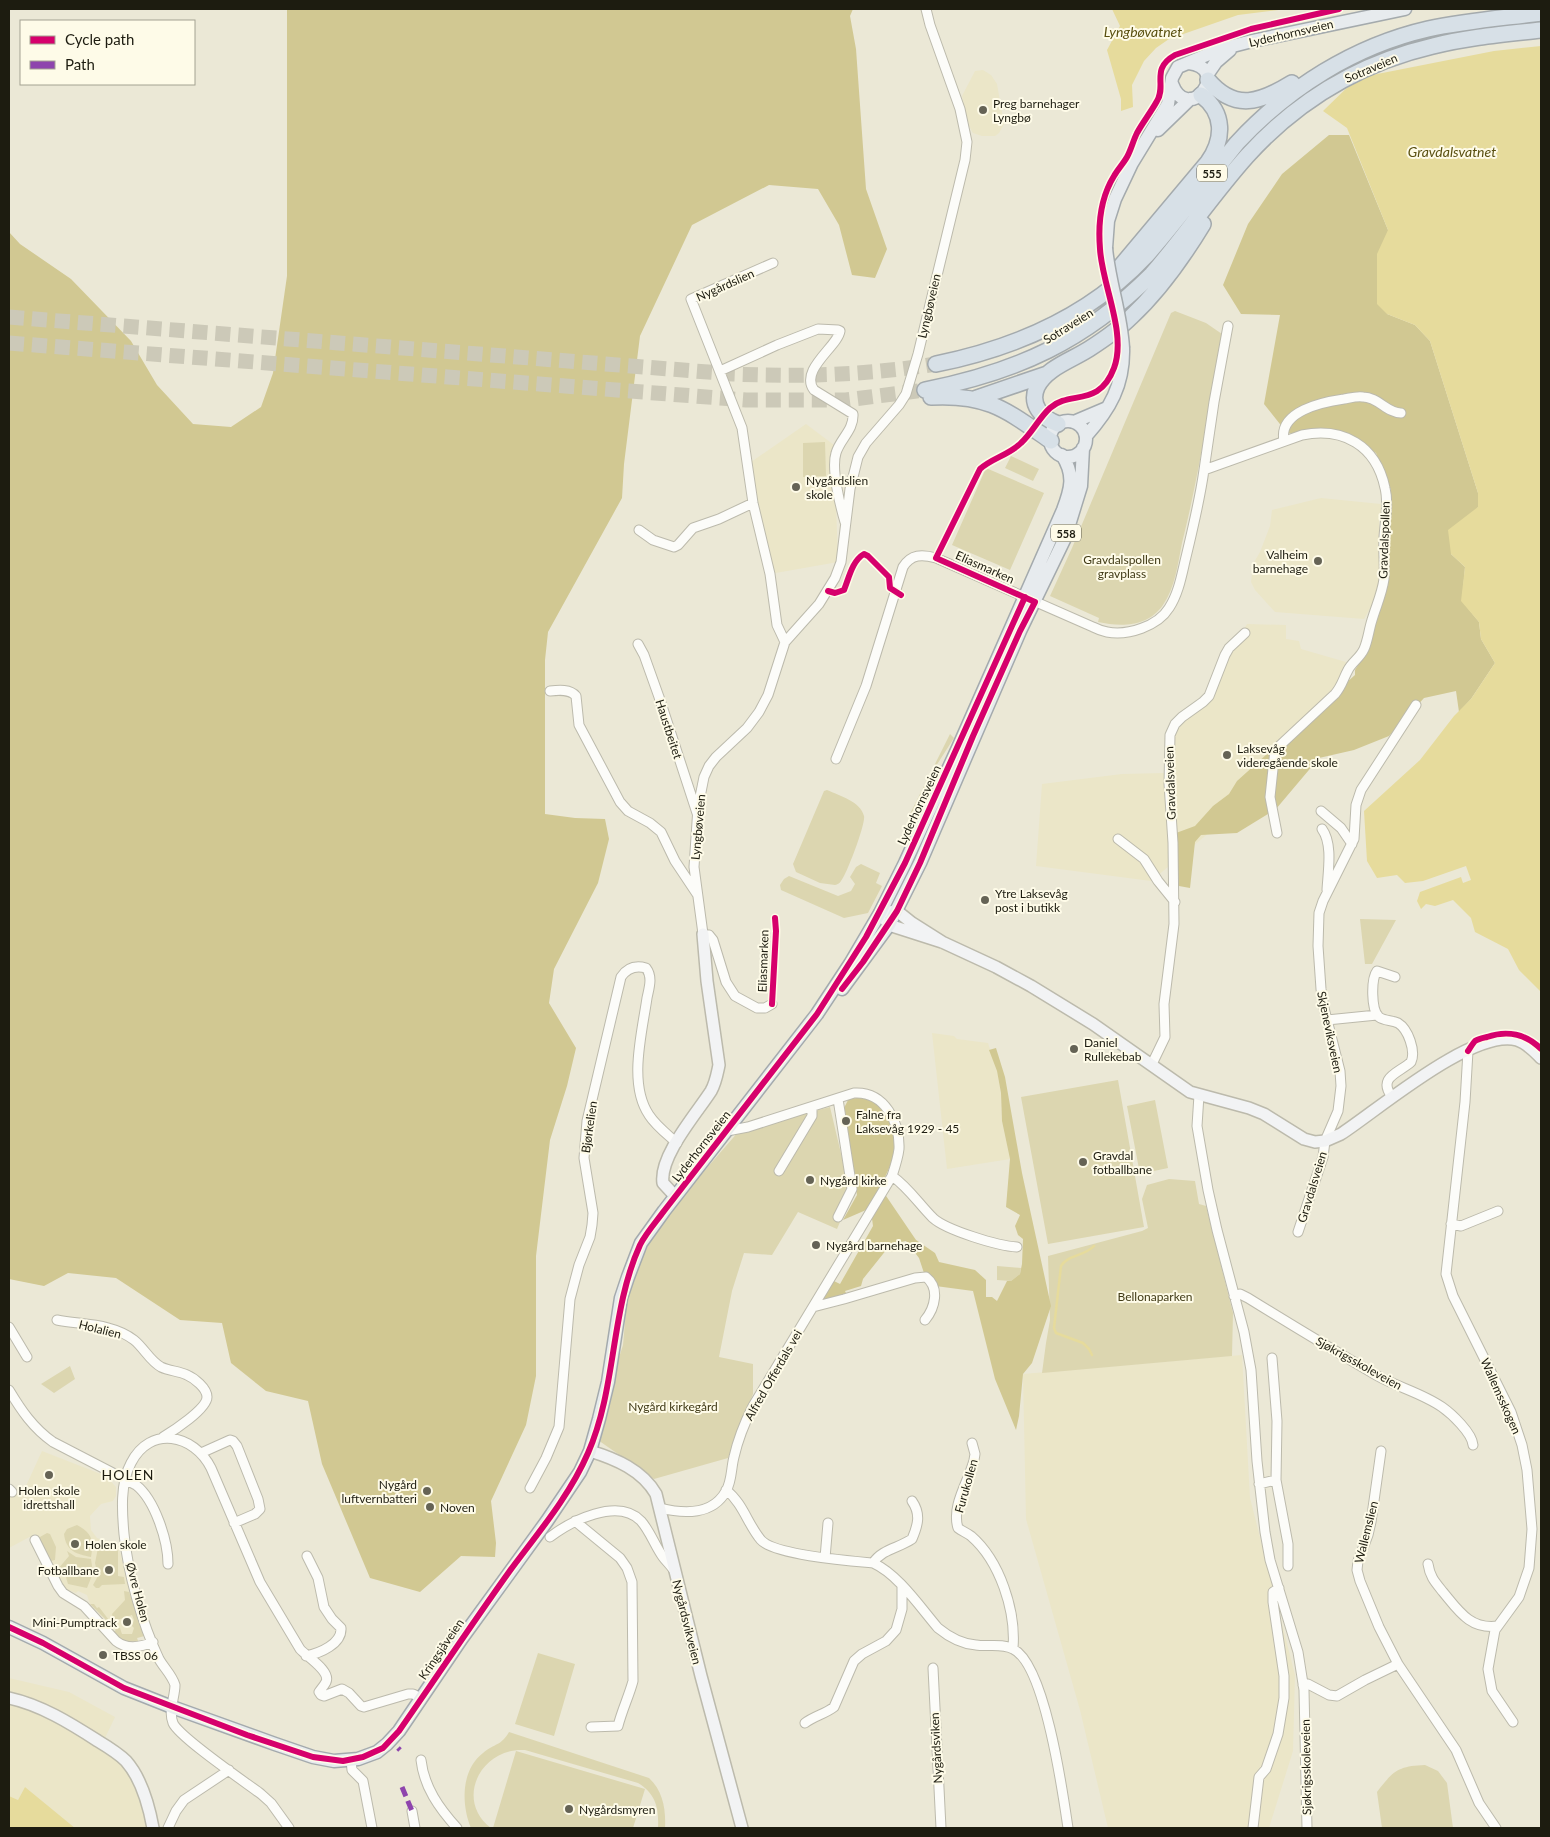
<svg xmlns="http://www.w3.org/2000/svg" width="1550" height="1837" font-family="Lato,sans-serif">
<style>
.built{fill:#ebe6c8}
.green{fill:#dcd6b0}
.forest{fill:#d1c892}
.water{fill:#e6db9c}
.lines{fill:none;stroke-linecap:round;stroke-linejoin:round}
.stream{stroke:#e6db9c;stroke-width:2.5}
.highway-tunnel{stroke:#ccc9b8;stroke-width:15;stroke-dasharray:15 8;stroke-linecap:butt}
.street-casing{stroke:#bcbaac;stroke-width:11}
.secondary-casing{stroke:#bcbaac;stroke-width:14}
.primary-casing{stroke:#a4aaad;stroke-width:15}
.highway-casing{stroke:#a4aaad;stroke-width:18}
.street{stroke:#fcfcf9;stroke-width:9}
.secondary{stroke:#f2f3f4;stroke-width:11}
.primary{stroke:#e7ebee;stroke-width:12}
.highway{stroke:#d7e0e7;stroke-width:15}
.primary-bridge-casing{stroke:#a4aaad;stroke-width:15;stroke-linecap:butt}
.primary-bridge{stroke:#e7ebee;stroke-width:12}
.quiet{stroke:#8e44ad;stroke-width:5;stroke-dasharray:10 5;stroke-linecap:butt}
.cycleway-casing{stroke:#fefbe8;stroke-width:9}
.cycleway{stroke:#d6006c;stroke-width:6}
.poi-dot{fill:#656355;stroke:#fefbe8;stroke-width:2}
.labels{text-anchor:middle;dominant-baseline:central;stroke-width:4;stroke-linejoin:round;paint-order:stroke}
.shield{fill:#fefbe8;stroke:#605f51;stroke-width:1}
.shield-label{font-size:11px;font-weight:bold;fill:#1d1c10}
.street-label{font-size:12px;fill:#1d1c10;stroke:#fefbe8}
.poi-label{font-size:12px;fill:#1d1c10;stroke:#fefbe8;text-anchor:start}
.park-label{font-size:12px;fill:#403a16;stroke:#fefbe8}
.water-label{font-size:14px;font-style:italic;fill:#5a5011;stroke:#fefbe8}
.neighbourhood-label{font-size:14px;letter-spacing:1px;fill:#1d1c10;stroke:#fefbe8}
</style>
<rect width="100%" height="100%" fill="#ebe8d6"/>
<path class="built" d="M983,70l8,5 6,9 7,40 -5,9 -4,3h-13l-9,-3 -4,-7 -7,-30 13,-25z
M806,424l28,21 4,117 -68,12 -19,-112z
M1321,498l60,6 1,9 -3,4 1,64 -8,24 -8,14 -89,-7 -20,-22 -4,-8 2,-18 7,-12 10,-26 2,-16z
M1247,624l39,1v14l13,2 2,8 45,13 -12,43 -118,122 -65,54 -115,-15 6,-82 80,-10 42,-1 7,-35 31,-39z
M932,1033l22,3 3,3 31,4 9,28 4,22 1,28 8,38 -63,10z
M1242,1355l8,143 45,177 -2,76 -24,77h-161l-28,-118 -54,-191 -3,-145z
M42,1451l64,25 10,11v9l-3,5 -12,3 -11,12 1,14 6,8 21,8 2,6 15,61 9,23 -7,2 1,3 -25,-9 3,-2 -26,-26 -3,-9 -9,-4 -2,2 -13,-5 -28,-54 -26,14v-54l4,-3 4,4 8,-7z
M9,1678l60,14 46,25 -10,21 21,23 25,67h-76l-50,-41 -7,13 -9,-4z"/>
<path class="green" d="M1175,311l31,12 16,11c-12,70 -23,141 -40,209 -4,20 -7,45 -19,62 -15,22 -42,22 -65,17l1,-4 -49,-22 22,-48 99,-235z
M825,442l1,34 -23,1v-34z
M1011,456l28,13 -6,12 -28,-13z
M986,468l58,25 -34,77 -58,-25z
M950,734l4,4 -18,28 -24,52 -3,-2z
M827,790c13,6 33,11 37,26 2,7 -17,58 -23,65 -2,3 -3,3 -6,4l-15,-2 -24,-11 -3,-8 31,-73z
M861,864l19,9 -4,10 6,3 -14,27 -24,5 -63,-28 -1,-5 4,-6 5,-3 49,20 13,-5 4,-7 -5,-7 6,-10z
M1360,919l36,1 -24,44h-7z
M1118,1080l26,147 -96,17 -27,-147z
M1155,1100l13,68 -28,6 -13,-68z
M830,1107l21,89 -14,33 -39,-17 -26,43 -28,-2 -12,38 -13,66 34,7v30l-25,64 -74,21 -59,-41 5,-21 23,-72 4,-46 19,-61 93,-107z
M1169,1179l26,2 4,23 7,2 27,107 -1,43 -190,17 4,-30 4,-23 -2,-64 94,-25 6,-3 -6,-29 5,-14z
M997,1266l24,2 -1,6 -9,7 -14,-1z
M70,1366l5,13 -21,14 -13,-9z
M77,1525c15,8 17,15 14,32 -15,-3 -25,-6 -27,-23l3,-5z
M47,1533l3,1 6,13 -1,13 -4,1 -12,-22 1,-2z
M118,1546v30l6,1 1,7 -23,1 -3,3h-3l-3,-3 5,-9 -3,-13 3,-15 2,2h15z
M67,1551l9,6 15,2 2,14 -6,15 -19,-4 -2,-7 -8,-8 11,-13z
M124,1591l5,1 15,44 -7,2 1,3 -14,1 -11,-10 3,-2 -26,-26h4l3,4 2,-1 16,21h5l2,6h10l2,-6 -2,-2 2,-6 -2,-5 -15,5 -4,-2 -1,-4 13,-14z
M538,1653l37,11 -21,72 -39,-12z
M509,1732l140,46c14,13 17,31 16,50h-7c1,-20 -2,-34 -20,-45l-113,-33c-44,-3 -71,50 -34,78h-20c-10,-24 -10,-58 12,-75 12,-10 18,-7 26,-21z
M516,1751l129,38 -12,39h-140z
M1425,1765l13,6 9,12 6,45h-71l-5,-36c16,-21 21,-26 48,-27z"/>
<path class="forest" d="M287,9h566l-3,7 6,33 10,140 21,60 -12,29 -23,-3 -13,-50 -21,-36 -49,-4 -77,40 -52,111 -16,128 -2,34 -74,134 -3,28v154l30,4 30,1 4,20 -11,44 -44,86 -5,34 27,45 -9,38 -17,54 -14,116v120l-10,49 -35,76 5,42 -1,14 -34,-1 -41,36 -50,-14 -48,-114 -14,-63 -42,-10 -35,-28 -9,-40 -42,-3 -64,-42 -48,-5 -24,13 -35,-7v-1047l11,12 51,35 60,62 26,44 36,39 38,3 30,-20 12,-34 14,-97z
M1329,135h20l39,95 -1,84 28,11 15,16 48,152v14l-27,47 14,13 -3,34 17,21 2,17 14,24 -24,36 -12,13 -3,-21 -32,7 -35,38 -35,14 -35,8 -43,51 -39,24 -36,2 -6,7 -5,46 -11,-2 -3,-53 19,-7 18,-20 16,-12 8,-13 118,-106v-5l15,-25 19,-106 2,-49 -15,-37 -26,-18 -63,-2 -23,-29 16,-89 -39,-1 -18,-29 25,-61 34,-50z
M996,1048l9,29 17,96 29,133 -19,57 -9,11 -4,42 -3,14 -21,-51 -22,-88 -45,-6 -9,-27 -13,-17 -15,3 -28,35 -2,7 -16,5 1,2h5l-30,9 13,-21 6,3 33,-58 -2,-15 -5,-1 -23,10 14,-25 -14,-85 5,-10c28,-10 50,20 47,47 -2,14 -8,27 -15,40l36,53 19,13 4,9 36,8 11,10v17h6l5,4 10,-20h4l9,-7 2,-10 1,-25 -5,-4 -3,-9 5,-11 -14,-8 4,-48 -8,-38 -1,-28 -4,-22 -8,-21z"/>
<path class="water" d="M1112,9h175l-49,6 -69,24 -13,9 -12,13 -12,24 1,22 -12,4v-12l-14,-49 13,-24z
M1541,46v946l-22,-22 -11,-21 -33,-17 -4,-14 -18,-18 -18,6 -9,-2 -5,5 -4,-8 3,-9 41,-15 2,6 8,-3 -5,-14 -43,15 -18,2 -8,-8 -20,3 -10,-17 -3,-50 56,-51 34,-44 17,-17 24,-36 -14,-24 -2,-17 -18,-21 4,-34 -14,-13 -3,-24 30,-23v-14l-48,-152 -15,-16 -28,-11 -10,-10v-50l11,-24 -41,-102 -24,-17 34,-33 137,-27z
M25,1787l50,41h-66v-32l9,4z"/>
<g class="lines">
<path class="stream" d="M1092,1355l-3,-6 -6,-6 -27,-10 -2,-5 7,-62c6,-11 24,-10 33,-20"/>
<path class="highway-tunnel" d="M9,317l724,57c68,3 135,1 203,-10
M9,343l737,57h100l79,-10"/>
<g class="street-casing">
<path id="street" d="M773,263l-82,36 51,129 11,75 17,71 7,51 8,17
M720,371l57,-26 41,-16 20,1 2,1c-2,15 -41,39 -26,59l39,24c1,16 -13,25 -17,39 -5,16 4,52 9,69
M1284,441c-6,-30 39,-39 60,-42 6,-1 13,-3 19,-2 15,0 24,16 38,16
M1204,470l10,-68 14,-76
M639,530l14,10 21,7 4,-2 15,-17 26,-9 34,-16
M638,644l6,11 15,42 38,116
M550,691c9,-1 20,-2 26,5l3,29 41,77 8,9 22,12 11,9 14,29 22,33
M836,759l30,-73 37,-119c8,-13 19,-13 33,-9l157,69c4,2 9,4 14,5 21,4 51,-6 62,-24 10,-15 13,-35 17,-51 7,-29 14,-58 18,-87l98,-35c41,-8 74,10 83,53 4,16 0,33 -1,49 -1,14 1,29 0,42 -2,15 -8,27 -12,41 -3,9 -4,20 -8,29 -4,9 -12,13 -16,21 -5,9 -6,16 -13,24l-60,56 -5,47 7,36
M1321,811l20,17 11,16
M1322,829c11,15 6,42 5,61
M1118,839l26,20 14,22 17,21
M772,1004l-7,4h-8l-22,-12 -9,-14 -13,-42 -4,-5 -6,-1 -9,-67 4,-60 6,-30 5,-11 7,-9 31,-29 12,-16 9,-17 17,-53 34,-38 16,-26 6,-16 9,-73 8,-32 8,-14 33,-38 7,-11 12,-40 47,-194 2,-18 -7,-33 -30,-84 -4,-16
M1327,1020l50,-5
M1468,1051l-3,51 -19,172 7,22 58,116 11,33 5,25 5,59 -3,39 -10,29 -24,33 -7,39 4,22 21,31
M1152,1064l13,-27 -1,-33 10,-80 -1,-81 -4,-59 1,-49 5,-11 7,-7 21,-15 6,-6 16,-41 4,-7 16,-15
M1199,1095l-2,31 11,64 9,40 27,102 7,38 6,91 8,71 5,28 28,92 6,38 3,138
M1392,1097c-15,-20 7,-24 19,-35 5,-11 -3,-33 -13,-39 -6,-3 -14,-2 -19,-6 -8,-7 -8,-38 -2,-46l18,6
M779,1171l33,-55v-8
M892,1176c16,11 27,28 41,42 13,12 65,28 84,29
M838,1217l14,-28 -14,-90
M1451,1224l10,2 37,-15
M1298,1232l25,-75 2,-16 13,-30 3,-25 -1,-15 -16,-63 -3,-19 -3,-43 1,-33 4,-12 31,-62 2,-34 5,-15 55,-85
M1234,1296l6,-2 8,4c42,26 85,52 128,77 21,12 46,18 66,32 10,7 30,26 31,38
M813,1307l31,-8 71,-21 11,-1c14,11 9,31 -1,43
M57,1320c25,5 55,3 77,20 10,8 16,21 27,27 8,4 18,4 26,8 7,3 20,13 20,22 0,12 -34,34 -44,40
M9,1327l18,30
M1272,1358l5,63 -1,59
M9,1390c12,20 24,38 44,52l83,43c19,15 32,56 32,79
M972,1443l3,11 -1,6c-5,21 -23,45 -16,68 4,3 9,5 13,8 29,25 45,75 42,112
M1381,1451l-10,71 -3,13 -10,26 -1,9 3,11 19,46 19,37 58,86 23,53 17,25
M201,1453l29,-13 3,1 4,5 21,53 2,10 -5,5 -21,9
M1259,1484l17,-4 12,64v22
M530,1488l16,-30 13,-31 11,-128 9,-34 11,-28 2,-12 1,-12 -9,-55 3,-37 34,-144c6,-9 14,-12 25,-9 7,9 3,20 1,30 -5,35 -19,86 2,117 7,11 18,19 28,28
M9,1489l3,3
M726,1490c17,13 22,35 35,50 13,15 90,21 112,23 25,11 47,44 65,65 11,9 23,16 38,17 11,2 26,-2 37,4 32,15 50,145 55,179
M660,1508c24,6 53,7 66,-17 6,-10 5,-23 8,-34 4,-18 11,-35 19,-51l139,-230c3,-9 6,-18 7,-27 1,-26 -14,-58 -45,-56l-106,34 -21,4
M575,1521l45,37 7,10 5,14 1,99c-4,15 -11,29 -15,45l-27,1
M550,1537c21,-16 68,-40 91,-16 9,10 14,25 22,36 3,4 7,8 10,12
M35,1540l23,46 5,7 21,13 32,35c11,9 25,6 37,1
M825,1558l3,-35
M873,1563c9,-14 26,-15 39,-24 6,-14 9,-25 0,-38
M1428,1564c2,13 7,18 15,28 15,18 27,38 55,34
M306,1656c14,-3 36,-12 35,-28l-9,-9 -8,-12 -6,-29 -11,-22
M933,1668l8,160
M1303,1685l5,-1 21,11 8,1 28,-16 33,-16
M805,1723c9,-7 20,-9 29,-16l20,-46 8,-7 24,-13 10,-11 6,-21v-22
M351,1760l1,10 11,11 9,47
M421,1760c3,27 18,48 36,68
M412,1811l3,17
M168,1828l8,-17 8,-11 45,-30
M289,1828l-18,-25 -10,-9c-16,-12 -82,-57 -88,-71 -5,-12 2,-26 2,-38 -3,-10 -11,-17 -16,-26 -17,-36 -31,-85 -35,-125 -2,-22 -4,-51 7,-71 19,-38 63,-29 80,5l49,114 40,67c7,8 31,22 26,33 -2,4 -5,7 -7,10l2,3 3,1 18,-7 7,4 12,13 3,1 44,-13h5l8,4
M1253,1828l6,-51 7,-8 12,-35 6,-36v-22l-11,-74v-10l6,-4"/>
</g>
<g class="secondary-casing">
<path id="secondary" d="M942,942l-30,-19 -15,-12 -17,2 9,12 53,17 54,25 35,19 62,38 97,68 59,16 15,6 40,25 11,3 10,-1 16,-7c37,-24 132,-106 176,-94 10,3 17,11 24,18
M675,1196l-12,-13c-4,-27 34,-70 48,-92 5,-9 6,-17 8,-26l-12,-84 -4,-47
M590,1451c26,8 52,19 66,43l45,182 41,152
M9,1698c32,7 61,25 89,43 10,6 20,12 28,20 15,17 23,45 27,67"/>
</g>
<g class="primary-casing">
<path id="primary" d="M1207,75l9,-13 14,-12
M1172,84c16,42 61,-15 17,-21
M1158,130l32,-31
M1106,248l2,-27 7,-22 17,-36 36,-59 4,-26 6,-11 43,-18 31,-8 153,-32
M1050 439a18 18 0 1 1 36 0a18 18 0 1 1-36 0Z
M1074,422l33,-14
M1086,436c24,-27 38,-51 37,-88
M842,989l47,-64 31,-62 100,-232 45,-93 16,-52 2,-38
M9,1627l34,16 81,45 48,19 103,37 38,13 21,4 24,-2 19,-7 10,-8 12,-13 63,-93 85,-117 33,-49 10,-21 9,-32 9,-37 13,-84 7,-21 13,-34 23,-32 153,-197 33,-50 30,-51 25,-50 53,-115 105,-238c8,-21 12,-35 -1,-55"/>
</g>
<g class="highway-casing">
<path id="highway" d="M1208,80c27,32 53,22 84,3
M1115,273l93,-111c16,-23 17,-49 -7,-67
M936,364c79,-16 154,-48 210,-108 32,-36 61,-76 91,-113 51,-55 117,-97 191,-114 37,-8 75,-11 113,-16
M925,390c92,-18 160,-49 227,-116 33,-38 61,-80 95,-118 50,-55 113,-93 186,-110 35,-9 72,-12 108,-16
M931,397c57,-3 75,13 120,44
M974,399l73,-25
M1058,424c-16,-6 -29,-19 -21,-37 9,-19 35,-27 52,-38 14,-9 30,-20 42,-32 29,-27 52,-60 72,-93"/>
</g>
<use href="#street" class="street"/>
<use href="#secondary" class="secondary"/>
<use href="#primary" class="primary"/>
<use href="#highway" class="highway"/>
<g class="primary-bridge-casing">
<path id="primary-bridge" d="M1106,248c3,34 15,65 17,100"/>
</g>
<use href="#primary-bridge" class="primary-bridge"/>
<path class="quiet" d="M398,1748l2,2
M402,1787l10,24"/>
<g class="cycleway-casing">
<path id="cycleway" d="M828,591l7,2 9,-3c5,-12 8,-29 20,-36l4,2 21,21 1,11 11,7
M842,989l21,-27 34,-51 23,-48 53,-127 47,-105 15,-29 -99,-44 44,-89c12,-11 29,-14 41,-26 11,-10 18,-25 29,-35 20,-18 49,0 64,-40 13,-35 -12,-83 -14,-119 -2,-24 1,-52 14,-73 4,-7 9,-12 13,-19 4,-7 6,-16 10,-24 6,-11 14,-21 20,-32 10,-16 -7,-32 18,-46l76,-26 88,-20
M772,1004l4,-73 -1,-13
M1468,1051c2,-3 5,-8 7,-10 3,-2 8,-3 12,-4 20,-7 39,-3 54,12
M9,1627l34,16 81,45 123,47 66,22 30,4 20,-4 20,-9 16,-17c37,-53 72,-106 110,-159 28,-38 60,-75 79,-119 29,-66 22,-142 52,-208 6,-12 16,-23 24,-34l153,-197 49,-77 39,-74 120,-266"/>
</g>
<use href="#cycleway" class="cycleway"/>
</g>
<g class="poi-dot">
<circle cx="983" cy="110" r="5"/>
<circle cx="796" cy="487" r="5"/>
<circle cx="1318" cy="561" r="5"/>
<circle cx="1227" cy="755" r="5"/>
<circle cx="985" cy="900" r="5"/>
<circle cx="1074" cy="1049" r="5"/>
<circle cx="846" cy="1121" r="5"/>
<circle cx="1083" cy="1162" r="5"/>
<circle cx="810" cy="1180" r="5"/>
<circle cx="816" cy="1245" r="5"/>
<circle cx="49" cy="1475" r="5"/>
<circle cx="427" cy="1491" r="5"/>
<circle cx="430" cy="1507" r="5"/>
<circle cx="75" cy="1544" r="5"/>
<circle cx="109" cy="1570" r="5"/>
<circle cx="127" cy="1622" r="5"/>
<circle cx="103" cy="1655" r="5"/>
<circle cx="569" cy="1809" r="5"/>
</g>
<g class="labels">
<g class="shield">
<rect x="1197" y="164.5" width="30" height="17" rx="4"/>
<rect x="1051" y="524.5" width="30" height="17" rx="4"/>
</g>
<g class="shield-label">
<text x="1212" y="173">555</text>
<text x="1066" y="533">558</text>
</g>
<g class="street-label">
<text transform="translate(1291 33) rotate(-13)">Lyderhornsveien</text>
<text transform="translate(1371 68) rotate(-23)">Sotraveien</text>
<text transform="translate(725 285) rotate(-24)">Nygårdslien</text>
<text transform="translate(929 306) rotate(-77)">Lyngbøveien</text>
<text transform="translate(1068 326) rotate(-32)">Sotraveien</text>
<text transform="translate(1384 540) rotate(-88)">Gravdalspollen</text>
<text transform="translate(985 567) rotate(24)">Eliasmarken</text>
<text transform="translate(669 729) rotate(72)">Haustbeitet</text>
<text transform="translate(1170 783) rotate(-92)">Gravdalsveien</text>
<text transform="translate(919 805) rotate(-65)">Lyderhornsveien</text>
<text transform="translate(698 827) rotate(-85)">Lyngbøveien</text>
<text transform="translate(763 961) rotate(-88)">Eliasmarken</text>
<text transform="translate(1330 1032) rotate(78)">Skjeneviksveien</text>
<text transform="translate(589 1127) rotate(-82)">Bjørkelien</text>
<text transform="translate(701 1146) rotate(-52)">Lyderhornsveien</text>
<text transform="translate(1312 1187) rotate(-73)">Gravdalsveien</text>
<text transform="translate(100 1329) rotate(14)">Holalien</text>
<text transform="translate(1359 1363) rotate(29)">Sjøkrigsskoleveien</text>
<text transform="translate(773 1375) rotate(-60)">Alfred Offerdals vei</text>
<text transform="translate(1501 1396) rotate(66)">Wallemsskogen</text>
<text transform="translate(966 1486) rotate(-74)">Furukollen</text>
<text transform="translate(1366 1532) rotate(-76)">Wallemslien</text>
<text transform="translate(138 1592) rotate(75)">Øvre Holen</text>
<text transform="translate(687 1622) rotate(76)">Nygårdsvikveien</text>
<text transform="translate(441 1649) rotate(-56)">Kringsjåveien</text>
<text transform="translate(936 1748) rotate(-93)">Nygårdsviken</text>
<text transform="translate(1306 1767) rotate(-91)">Sjøkrigsskoleveien</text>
</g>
<g class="poi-label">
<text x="993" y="103">Preg barnehager<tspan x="993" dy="14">Lyngbø</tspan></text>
<text x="806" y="480">Nygårdslien<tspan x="806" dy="14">skole</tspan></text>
<text x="1308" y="554" text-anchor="end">Valheim<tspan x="1308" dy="14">barnehage</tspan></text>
<text x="1237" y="748">Laksevåg<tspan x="1237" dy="14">videregående skole</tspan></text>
<text x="995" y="893">Ytre Laksevåg<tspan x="995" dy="14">post i butikk</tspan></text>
<text x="1084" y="1042">Daniel<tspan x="1084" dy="14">Rullekebab</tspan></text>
<text x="856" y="1114">Falne fra<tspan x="856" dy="14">Laksevåg 1929 - 45</tspan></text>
<text x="1093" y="1155">Gravdal<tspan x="1093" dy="14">fotballbane</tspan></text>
<text x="820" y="1180">Nygård kirke</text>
<text x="826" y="1245">Nygård barnehage</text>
<text x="417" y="1484" text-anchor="end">Nygård<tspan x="417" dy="14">luftvernbatteri</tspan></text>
<text x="49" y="1490" text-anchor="middle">Holen skole<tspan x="49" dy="14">idrettshall</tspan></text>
<text x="440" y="1507">Noven</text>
<text x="85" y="1544">Holen skole</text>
<text x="99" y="1570" text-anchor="end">Fotballbane</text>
<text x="117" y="1622" text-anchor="end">Mini-Pumptrack</text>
<text x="113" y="1655">TBSS 06</text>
<text x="579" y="1809">Nygårdsmyren</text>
</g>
<g class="park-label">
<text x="1122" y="559">Gravdalspollen<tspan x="1122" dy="14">gravplass</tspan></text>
<text x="1155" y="1296">Bellonaparken</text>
<text x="673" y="1406">Nygård kirkegård</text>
</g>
<g class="water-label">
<text x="1143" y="31">Lyngbøvatnet</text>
<text x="1452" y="151">Gravdalsvatnet</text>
</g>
<g class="neighbourhood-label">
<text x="128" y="1474">HOLEN</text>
</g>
</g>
<rect width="1550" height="1837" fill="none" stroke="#1d1c10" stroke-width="20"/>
<rect x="20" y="20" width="175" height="65" fill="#fefbe8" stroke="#a4a292"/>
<rect x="30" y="36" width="25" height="8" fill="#d6006c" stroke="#a4a292"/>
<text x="65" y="45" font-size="15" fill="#1d1c10">Cycle path</text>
<rect x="30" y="61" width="25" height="8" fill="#8e44ad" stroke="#a4a292"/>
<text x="65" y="70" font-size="15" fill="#1d1c10">Path</text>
</svg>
